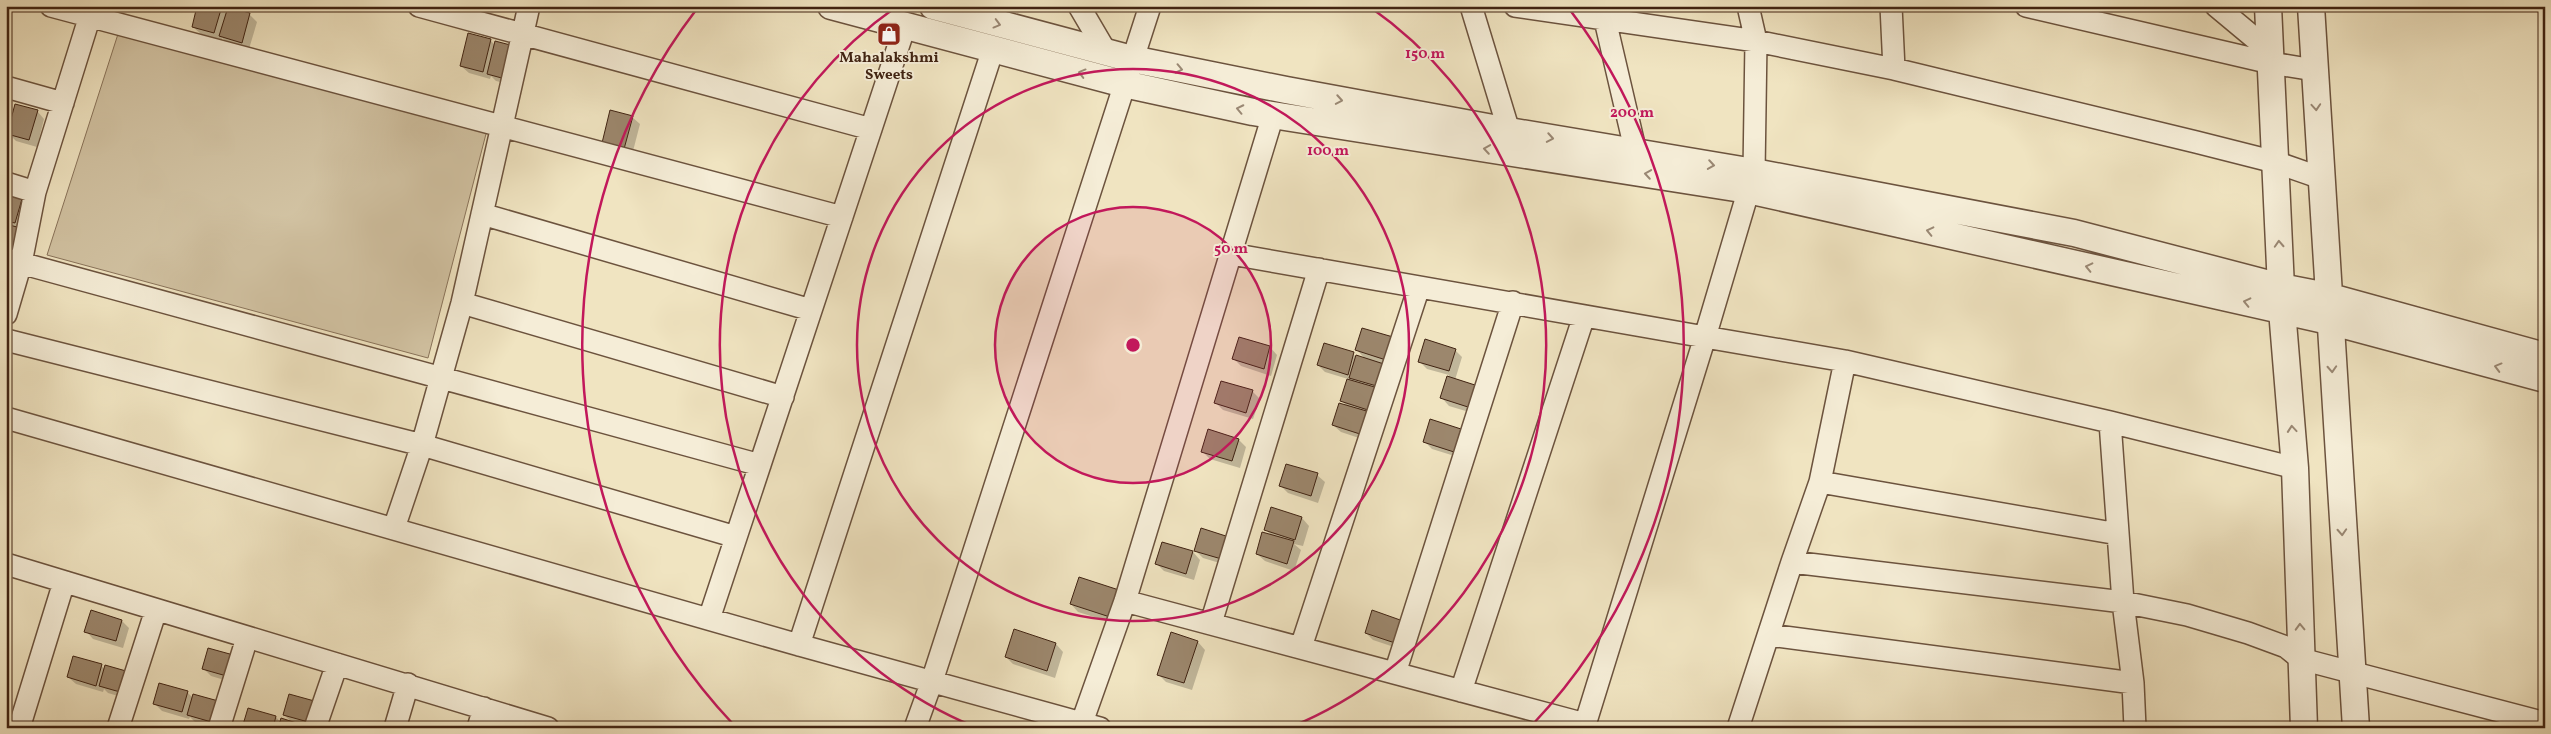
<svg xmlns="http://www.w3.org/2000/svg" width="2551" height="734" font-family="Vollkorn,serif">
<style>
.green{fill:#d2c3a3;stroke:#89735a}
.shadow{fill:#0003}
.building{fill:#9c876d;stroke:#402312}
.lines{fill:none;stroke-linecap:round;stroke-linejoin:round}
.minor-casing{stroke:#6c533e;stroke-width:24}
.tertiary-casing{stroke:#6c533e;stroke-width:29}
.minor{stroke:#f5edd7;stroke-width:21}
.tertiary{stroke:#f5edd7;stroke-width:26}
.oneway{stroke:#9a8874}
.ring{fill:none;stroke:#c2185b;stroke-width:2.5}
.labels{text-anchor:middle;dominant-baseline:central;stroke-width:4;stroke-linejoin:round;paint-order:stroke}
.poi-label{font-size:15px;font-weight:bold;fill:#402312;stroke:#f5edd7}
.centre{fill:#c2185b;stroke:#f5edd7;stroke-width:2.5}
.ring-label{font-size:15px;text-anchor:middle;font-weight:bold;fill:#c2185b;stroke:#f5edd7;stroke-width:4;stroke-linejoin:round;paint-order:stroke}
</style>
<rect width="100%" height="100%" fill="#f0e4c1"/>
<filter id="stains"><feTurbulence type="fractalNoise" baseFrequency=".004" numOctaves="4"/><feColorMatrix values="0 0 0 0 .2 0 0 0 0 .09 0 0 0 0 .02 0 0 0 .5 -.17"/></filter>
<radialGradient id="worn" r=".72"><stop offset=".6" stop-color="#630" stop-opacity="0"/><stop offset="1" stop-color="#630" stop-opacity=".3"/></radialGradient>
<path class="green" d="M118,34l369,96 -59,228 -381,-103z"/>
<path class="shadow" d="M199,6h24l5,5 21,3 8,8 -8,27 -21,-6 -6,-5v2l-21,-6 -8,-7z
M490,40l5,5 22,41 -21,-5 -5,-5 -1,3 -21,-6 -8,-7z
M37,111l7,8 -7,28 -21,-6 -8,-8z
M632,117l8,7 -8,31 -21,-5z
M6,195l3,3 12,2 8,7 -7,23 -16,-5z
M1240,338l30,9 7,8 -6,21 -30,-10 -7,-7z
M1393,338l-22,104 -30,-10 -8,-7 15,-18 -6,-6 6,-22 -23,-7 -7,-7 6,-21 42,16 -9,-10z
M1455,350l7,7 -7,23 24,35 -30,-9 -7,-8 7,-23 -22,-6 -8,-8z
M1252,391l8,8 -7,20 -30,-9 -7,-7z
M1460,430l8,7 -7,21 -29,-9 -8,-8z
M1209,431l30,9 7,7 -6,21 -30,-9 -7,-7z
M1317,475l8,7 -7,21 -30,-10 -7,-7z
M1302,518l7,8 -6,20 -9,-2 7,6 -7,21 -29,-10 -8,-7 15,-18 -6,-6z
M1202,530l31,37 -30,-9 -7,-7z
M1163,543l30,9 7,8 -6,20 -30,-9 -7,-7z
M1079,578l41,47 -42,-13 -7,-8z
M122,621l7,7 -6,20 -30,-9 -7,-8z
M1402,622l1,28 -30,-10 -7,-7z
M1014,631l42,13 7,8 -8,26 -42,-14 -7,-7z
M1198,642l7,8 -13,40 -26,-8 -8,-8z
M236,657l2,27 -27,-8 -8,-8z
M101,666l4,3 30,32 -27,-8 -4,-4 -1,3 -27,-8 -8,-7z
M187,692l6,6 22,30 -20,-6 -5,-5 -1,2 -27,-8 -8,-8z
M290,695l30,33h-77l33,-11 5,6h12l-9,-8z"/>
<path class="building" d="M197,6h25l-8,27 -22,-6z
M228,7l22,6 -8,30 -23,-7z
M468,33l23,6 -8,33 -23,-6z
M495,41l23,6 -9,33 -22,-6z
M15,104l23,6 -9,30 -22,-6z
M610,110l23,6 -9,33 -22,-6z
M9,195l13,4 -7,24 -9,-2z
M6,224l18,5 -7,25 -11,-3z
M1362,328l31,9 -7,23 -31,-10z
M1239,337l31,9 -6,23 -32,-10z
M1425,339l31,10 -7,22 -31,-9z
M1324,343l30,9 -6,23 -31,-10z
M1356,355l31,10 -7,22 -31,-9z
M1447,376l31,10 -7,22 -31,-10z
M1347,379l31,9 -7,23 -31,-10z
M1221,381l32,9 -7,23 -32,-10z
M1339,403l31,9 -7,23 -31,-10z
M1430,419l31,10 -7,23 -31,-10z
M1208,429l31,10 -7,22 -31,-9z
M1286,464l32,9 -7,23 -32,-10z
M1271,507l31,10 -7,23 -31,-10z
M1201,528l31,10 -7,22 -31,-9z
M1262,532l32,9 -7,23 -31,-10z
M1162,542l31,9 -7,23 -31,-10z
M1079,577l43,14 -9,27 -43,-14z
M91,610l31,10 -6,21 -32,-9z
M1372,610l31,11 -8,22 -30,-10z
M1014,629l42,14 -9,28 -42,-14z
M1171,632l27,9 -14,42 -27,-8z
M208,648l29,8 -7,21 -28,-8z
M73,656l29,8 -6,22 -29,-9z
M105,665l28,8 -6,21 -28,-8z
M159,683l29,8 -6,21 -29,-8z
M193,694l29,8 -7,21 -28,-8z
M289,694l29,8 -6,21 -29,-8z
M248,708l28,8 -3,12h-31z
M6,713l11,3 -4,12h-7z
M281,718l28,9v1h-31z
M44,723l17,5h-19z"/>
<g class="lines">
<g class="minor-casing">
<path id="minor" d="M51,6l791,211
M419,6l452,123
M1079,6l27,46
M1471,6l38,125
M1515,6l241,35 138,28 302,73 79,20 46,16
M1748,6l8,35 -2,131 -49,165 140,24 265,61 185,46
M1891,6l3,63
M2026,6l245,57 43,7
M2216,6l54,45
M1602,7l34,146
M6,87l57,16
M6,183l29,9
M482,214l329,96
M1231,254l474,83 -121,391
M6,259l754,206
M462,303l321,94
M6,314l15,-51 14,-71 58,-186
M6,340l416,105 314,92
M1845,361l-25,121 -28,80 331,40 64,13 61,18 38,14 15,12 244,64
M6,418l793,227 301,83
M2110,422l13,180 10,81 2,45
M1820,482l298,52
M394,528l28,-83 40,-142 67,-297
M6,564l542,164
M1125,601l460,123
M709,619l196,-593
M1211,623l108,-354
M1769,635l364,48
M799,645l194,-596
M1301,647l118,-360
M1395,673l118,-371
M1461,691l123,-375
M19,728l45,-146
M118,728l38,-118
M219,728l28,-90
M315,728l22,-64
M395,728l13,-44
M478,728l6,-20
M915,728l17,-47 218,-675
M1080,728l45,-127 148,-486
M1738,728l54,-166"/>
</g>
<g class="tertiary-casing">
<path id="tertiary" d="M831,6l293,78 129,28 495,78 581,131 216,58
M933,6l199,53 154,31 223,41 245,41 320,61 207,54 46,9 218,60
M2268,6l14,304 13,158 9,260
M2311,6l45,722"/>
</g>
<use href="#minor" class="minor"/>
<use href="#tertiary" class="tertiary"/>
</g>
<defs><path id="oneway-chevron" d="M-2-3.5L2.5 0L-2 3.5" fill="none" stroke-width="1.6" stroke-linecap="round" stroke-linejoin="round" transform="scale(1.25)"/></defs>
<g class="oneway">
<use href="#oneway-chevron" transform="translate(997 24) rotate(15)"/>
<use href="#oneway-chevron" transform="translate(1179 69) rotate(12)"/>
<use href="#oneway-chevron" transform="translate(1082 73) rotate(-165)"/>
<use href="#oneway-chevron" transform="translate(1339 100) rotate(10)"/>
<use href="#oneway-chevron" transform="translate(2316 107) rotate(86)"/>
<use href="#oneway-chevron" transform="translate(1240 109) rotate(-168)"/>
<use href="#oneway-chevron" transform="translate(1550 138) rotate(10)"/>
<use href="#oneway-chevron" transform="translate(1487 149) rotate(-171)"/>
<use href="#oneway-chevron" transform="translate(1711 165) rotate(9)"/>
<use href="#oneway-chevron" transform="translate(1648 174) rotate(-171)"/>
<use href="#oneway-chevron" transform="translate(1930 231) rotate(-167)"/>
<use href="#oneway-chevron" transform="translate(2279 244) rotate(-93)"/>
<use href="#oneway-chevron" transform="translate(2089 267) rotate(-167)"/>
<use href="#oneway-chevron" transform="translate(2247 302) rotate(-167)"/>
<use href="#oneway-chevron" transform="translate(2498 367) rotate(-165)"/>
<use href="#oneway-chevron" transform="translate(2332 369) rotate(87)"/>
<use href="#oneway-chevron" transform="translate(2292 429) rotate(-95)"/>
<use href="#oneway-chevron" transform="translate(2342 532) rotate(87)"/>
<use href="#oneway-chevron" transform="translate(2300 627) rotate(-92)"/>
</g>
<circle cx="1133" cy="345" r="138" fill="#c2185b" fill-opacity=".12"/>
<g class="ring">
<circle cx="1133" cy="345" r="138"/>
<circle cx="1133" cy="345" r="276"/>
<path d="M975 727A413 413 0 0 1 896 7M1370 7A413 413 0 0 1 1291 727"/>
<path d="M733 724A551 551 0 0 1 696 10M1570 10A551 551 0 0 1 1533 724"/>
</g>
<defs>
<g id="shop-square" transform="scale(1.25)"><rect x="-9" y="-9" width="18" height="18" rx="4" fill="#8f2418" stroke="#f5edd7"/><path d="M-5-2.5h2.3a2.7 3.5 0 0 1 5.4 0H5L5.5 6h-11ZM-1.5-2.5h3a1.5 2.3 0 0 0-3 0Z" fill="#fff"/></g>
</defs>
<g fill-rule="evenodd">
<use href="#shop-square" x="889" y="34"/>
</g>
<g class="labels">
<g class="poi-label">
<text x="889" y="58">Mahalakshmi<tspan x="889" dy="17">Sweets</tspan></text>
</g>
</g>
<circle cx="1133" cy="345" r="8" class="centre"/>
<g class="ring-label">
<text x="1425" y="58">150 m</text>
<text x="1632" y="117">200 m</text>
<text x="1328" y="155">100 m</text>
<text x="1231" y="253">50 m</text>
</g>
<rect width="2551" height="734" fill="none" stroke="#f0e4c1" stroke-width="25"/>
<rect x="8" y="8" width="2536" height="719" fill="none" stroke="#402312" stroke-width="2.5"/>
<rect x="12" y="12" width="2526" height="709" fill="none" stroke="#402312"/>
<rect width="100%" height="100%" filter="url(#stains)"/>
<rect width="100%" height="100%" fill="url(#worn)"/>
</svg>
